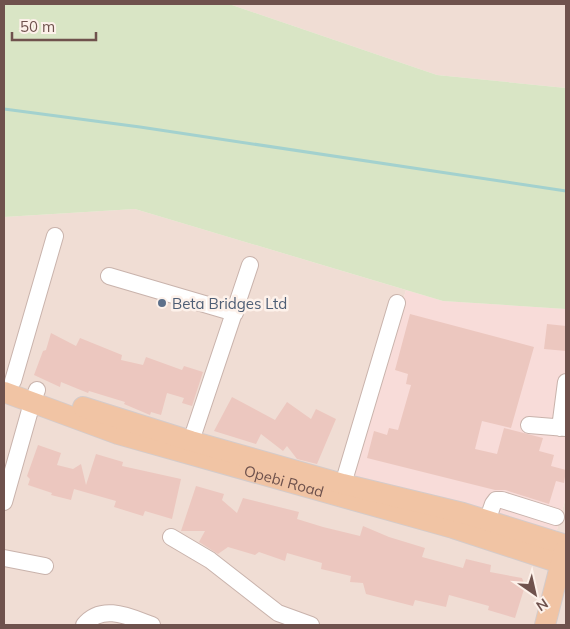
<svg xmlns="http://www.w3.org/2000/svg" width="570" height="629" font-family="Mulish,sans-serif">
<style>
.residential{fill:#f0ddd4}
.commercial{fill:#f8dcd9}
.green{fill:#d9e5c5}
.lines{fill:none;stroke-linecap:round;stroke-linejoin:round}
.stream{stroke:#a3d1ce;stroke-width:3}
.building{fill:#ecc7bf}
.minor-casing{stroke:#c9b3ac;stroke-width:18}
.major-casing{stroke:#d4cbca;stroke-width:22}
.minor{stroke:#fff;stroke-width:16}
.major{stroke:#f1c4a4;stroke-width:20}
.service-dot{fill:#5c6f8a;stroke:#fdf1ea;stroke-width:2}
.labels{text-anchor:middle;dominant-baseline:central;stroke-width:5;stroke-linejoin:round;paint-order:stroke}
.service-label{font-size:15px;fill:#4e5e75;stroke:#fdf1ea;text-anchor:start}
.street-label{font-size:15px;fill:#6f524d;stroke:#fdf1ea}
</style>
<rect width="100%" height="100%" fill="#f9ede4"/>
<path class="residential" d="M229,4h337v84l-129,-13z
M135,209l271,81 -55,186 205,57 10,-36v128h-562v-408z"/>
<path class="commercial" d="M406,290l37,11 123,8v188l-10,36 -205,-57z"/>
<path class="green" d="M4,4h225l208,71 129,13v221l-123,-8 -308,-92 -131,8z"/>
<g class="lines">
<path class="stream" d="M4,109l136,18 426,64"/>
</g>
<path class="building" d="M410,314l124,33 -23,81 -29,-7 -7,28 22,5 7,-26 39,10 -4,13 15,4 -3,11 15,4 -2,13 -8,-2 -7,23 -44,-14h-10l-128,-32 7,-27 13,4 2,-7 9,2 13,-45 -5,-1 2,-10 -13,-4z
M547,324l19,2v25l-22,-2z
M51,333l25,13 4,-8 42,17 -1,5 22,5 3,-8 36,13 2,-4 19,6 -11,34 -10,-3 2,-5 -17,-5 -6,22 -10,-3 -1,3 -26,-11 1,-2 -36,-11 -1,2 -27,-11 -1,5 -26,-12 9,-24 3,-1z
M232,397l43,23 12,-18 24,17 5,-10 20,10 -19,45 -20,-5 -10,-13 -4,5 -22,-17 -5,10 -42,-13z
M38,445l23,8 -4,12 16,4 8,-5 5,21 10,-31 27,8 -1,4 59,13 -9,40 -27,-8 -2,5 -29,-9 2,-6 -42,-12 -3,11 -20,-5 1,-2 -24,-8 2,-6 -3,-3z
M196,486l28,8 -2,6 15,13 6,-15 56,14 -2,7 26,8 37,9 3,-10 26,11 36,11 -3,9 41,11 3,-9 25,6 -1,7 32,6 3,8 -10,32 -27,-8 1,-4 -40,-11 -3,12 -31,-7 -2,6 -47,-12 -3,-11 -13,-1 1,-6 -30,-7 1,-6 -35,-10 -2,8 -26,-9 -4,3 -27,-8 -10,7 -19,-12 6,-11h-24z"/>
<g class="lines">
<g class="minor-casing">
<path id="minor" d="M109,276l126,37
M13,381l42,-145
M529,425l37,3
M560,428l6,-46
M191,441l59,-176
M343,484l54,-181
M4,502l28,-99 5,-13
M487,521l6,-17 3,-4h6l54,17
M171,537l39,23 68,53 33,12
M4,558l41,8
M84,625c18,-22 46,-8 68,0"/>
</g>
<g class="major-casing">
<g id="major">
<path id="s1" d="M4,392l114,42 335,94 113,37"/>
<path d="M83,407l108,34 152,43 120,29 103,32"/>
<path d="M545,625l19,-74"/>
</g>
</g>
<use href="#minor" class="minor"/>
<use href="#major" class="major"/>
</g>
<circle class="service-dot" cx="162" cy="303" r="5"/>
<g class="labels">
<g class="service-label">
<text x="172" y="303">Beta Bridges Ltd</text>
</g>
<g class="street-label">
<text stroke="none"><textPath href="#s1" startOffset="294">Opebi Road</textPath></text>
</g>
</g>
<rect width="570" height="629" fill="none" stroke="#6f524d" stroke-width="10"/>
<g transform="translate(535 594) rotate(146)" stroke="#fdf1ea" stroke-width="4" paint-order="stroke">
<path d="M0-4L9 19L0 12L-9 19Z" fill="#6f524d"/>
<text y="-8" font-size="14" font-weight="bold" text-anchor="middle" fill="#6f524d">N</text>
</g>
<path d="M12 32v8h84v-8" fill="none" stroke="#6f524d" stroke-width="2.5"/>
<text x="20" y="32" font-size="15" fill="#6f524d" stroke="#fdf1ea" stroke-width="4" paint-order="stroke">50 m</text>
</svg>
